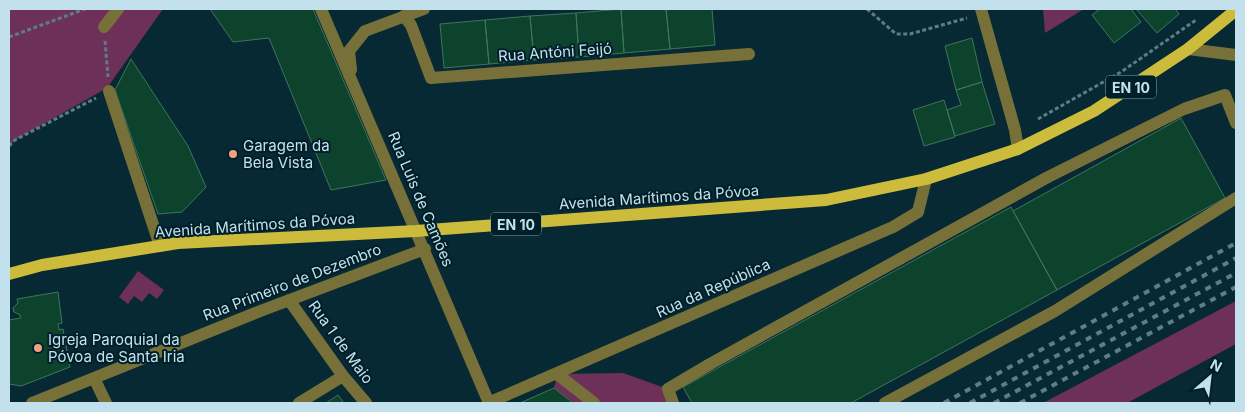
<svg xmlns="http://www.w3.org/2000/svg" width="1245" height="412" font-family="Inter,sans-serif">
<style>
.green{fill:#6d3059}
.building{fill:#0d422c;stroke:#3f755b}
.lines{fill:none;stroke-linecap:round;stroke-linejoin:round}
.path{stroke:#5c7d87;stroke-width:3;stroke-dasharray:4 2.5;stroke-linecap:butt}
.minor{stroke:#787039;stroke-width:12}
.major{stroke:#cdbc3b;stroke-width:12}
.rail{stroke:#5d7e88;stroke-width:4;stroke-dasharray:6 6;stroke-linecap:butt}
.poi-dot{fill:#f2a081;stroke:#001f29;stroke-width:2}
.labels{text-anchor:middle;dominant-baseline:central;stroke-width:4;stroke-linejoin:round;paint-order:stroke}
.shield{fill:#001f29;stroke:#88a7b2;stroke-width:1}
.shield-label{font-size:14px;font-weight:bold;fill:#c2e1ec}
.street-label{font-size:15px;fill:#c2e1ec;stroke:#001f29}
.poi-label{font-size:15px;fill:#c2e1ec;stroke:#001f29;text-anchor:start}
</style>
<rect width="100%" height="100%" fill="#062933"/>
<path class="green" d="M9,9h154l-56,79 -92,52 -6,6z
M1043,9h41l-39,24z
M138,271l26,19 -7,9 -8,-6 -7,9 -8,-6 -6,8 -9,-7z
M1236,301v43l-109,59h-84z
M623,373l45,16 1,14h-95l-20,-15 3,-14z"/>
<path class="building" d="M210,9h103l73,171 -55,10 -62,-152 -36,4z
M621,9l3,44 -45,4 -3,-44z
M621,9h45l4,40 -46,4z
M666,9h46l3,36 -45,4z
M1100,9h31l10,13 -27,21 -22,-28z
M1136,9h39l4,5 -22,19z
M576,13l3,44 -45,3 -4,-44z
M530,16l4,44 -45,4 -4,-44z
M485,20l4,44 -45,4 -4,-44z
M972,38l10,44 -26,8 -11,-44z
M131,59l57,87 18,41 -24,25 -24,2 -43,-124z
M982,82l13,42 -40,12 -8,-26 14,-5 -5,-15z
M944,100l11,37 -31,9 -11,-36z
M1181,118l44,80 -168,92 -44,-79z
M1011,207l46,83 -206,113h-159l-9,-16z
M58,292l4,31 -4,1 1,6 4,-1 7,38 -49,19 -12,-2v-64l12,-2 -1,-3 -6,-3 -1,-4 5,-5 -1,-4z
M554,388l19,15h-53z
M338,395l6,8h-18z"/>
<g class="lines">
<path class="path" d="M867,9l29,25h14l57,-16
M9,37l76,-28
M105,41l3,36
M1038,119l83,-47 75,-52
M9,146l6,-6 81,-42"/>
<path class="minor" d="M321,9l168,394
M981,9l34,121 3,19
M404,16l7,9 20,53 318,-24
M104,27l14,-18
M1188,49l48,6
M351,70l-2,-19 16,-20 59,-22
M109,91l51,155
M289,300l54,76 23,27
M557,374l37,29
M94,378l12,25
M32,403l231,-93 162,-61
M299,403l44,-27
M488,403l405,-176 25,-15 8,-33
M673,403l-5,-14 42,-25 338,-187 136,-68 41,-14 11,28
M885,403l170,-92 181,-113"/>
<path class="major" d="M9,274l33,-9 136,-22 238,-12 410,-31 100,-21 92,-30 76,-38 94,-62 48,-39"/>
<path class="rail" d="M944,403l292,-160
M970,403l266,-145
M994,403l242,-130
M1020,403l216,-116"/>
</g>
<g class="poi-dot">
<circle cx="233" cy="154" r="5"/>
<circle cx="38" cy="348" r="5"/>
</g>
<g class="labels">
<g class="shield">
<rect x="1106" y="75.5" width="50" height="23" rx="4"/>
<rect x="491" y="212.5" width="50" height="23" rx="4"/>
</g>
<g class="shield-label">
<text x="1131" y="87">EN 10</text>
<text x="516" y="224">EN 10</text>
</g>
<g class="street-label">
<text transform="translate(555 52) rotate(-4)">Rua Antóni Feijó</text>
<text transform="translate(659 197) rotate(-4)">Avenida Marítimos da Póvoa</text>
<text transform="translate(421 199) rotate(67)">Rua Luis de Camões</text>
<text transform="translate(255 225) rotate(-4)">Avenida Marítimos da Póvoa</text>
<text transform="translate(292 282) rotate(-21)">Rua Primeiro de Dezembro</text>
<text transform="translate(713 288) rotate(-24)">Rua da República</text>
<text transform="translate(341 342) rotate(54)">Rua 1 de Maio</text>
</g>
<g class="poi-label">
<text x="243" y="145">Garagem da<tspan x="243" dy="17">Bela Vista</tspan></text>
<text x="48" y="339">Igreja Paroquial da<tspan x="48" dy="17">Póvoa de Santa Iria</tspan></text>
</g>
</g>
<rect width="1245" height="412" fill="none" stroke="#c2e1ec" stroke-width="20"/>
<g transform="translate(1210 377) rotate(28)" stroke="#001f29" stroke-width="4" paint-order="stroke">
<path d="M0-4L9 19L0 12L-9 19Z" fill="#c2e1ec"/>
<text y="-8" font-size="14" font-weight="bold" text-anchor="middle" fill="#c2e1ec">N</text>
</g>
</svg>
